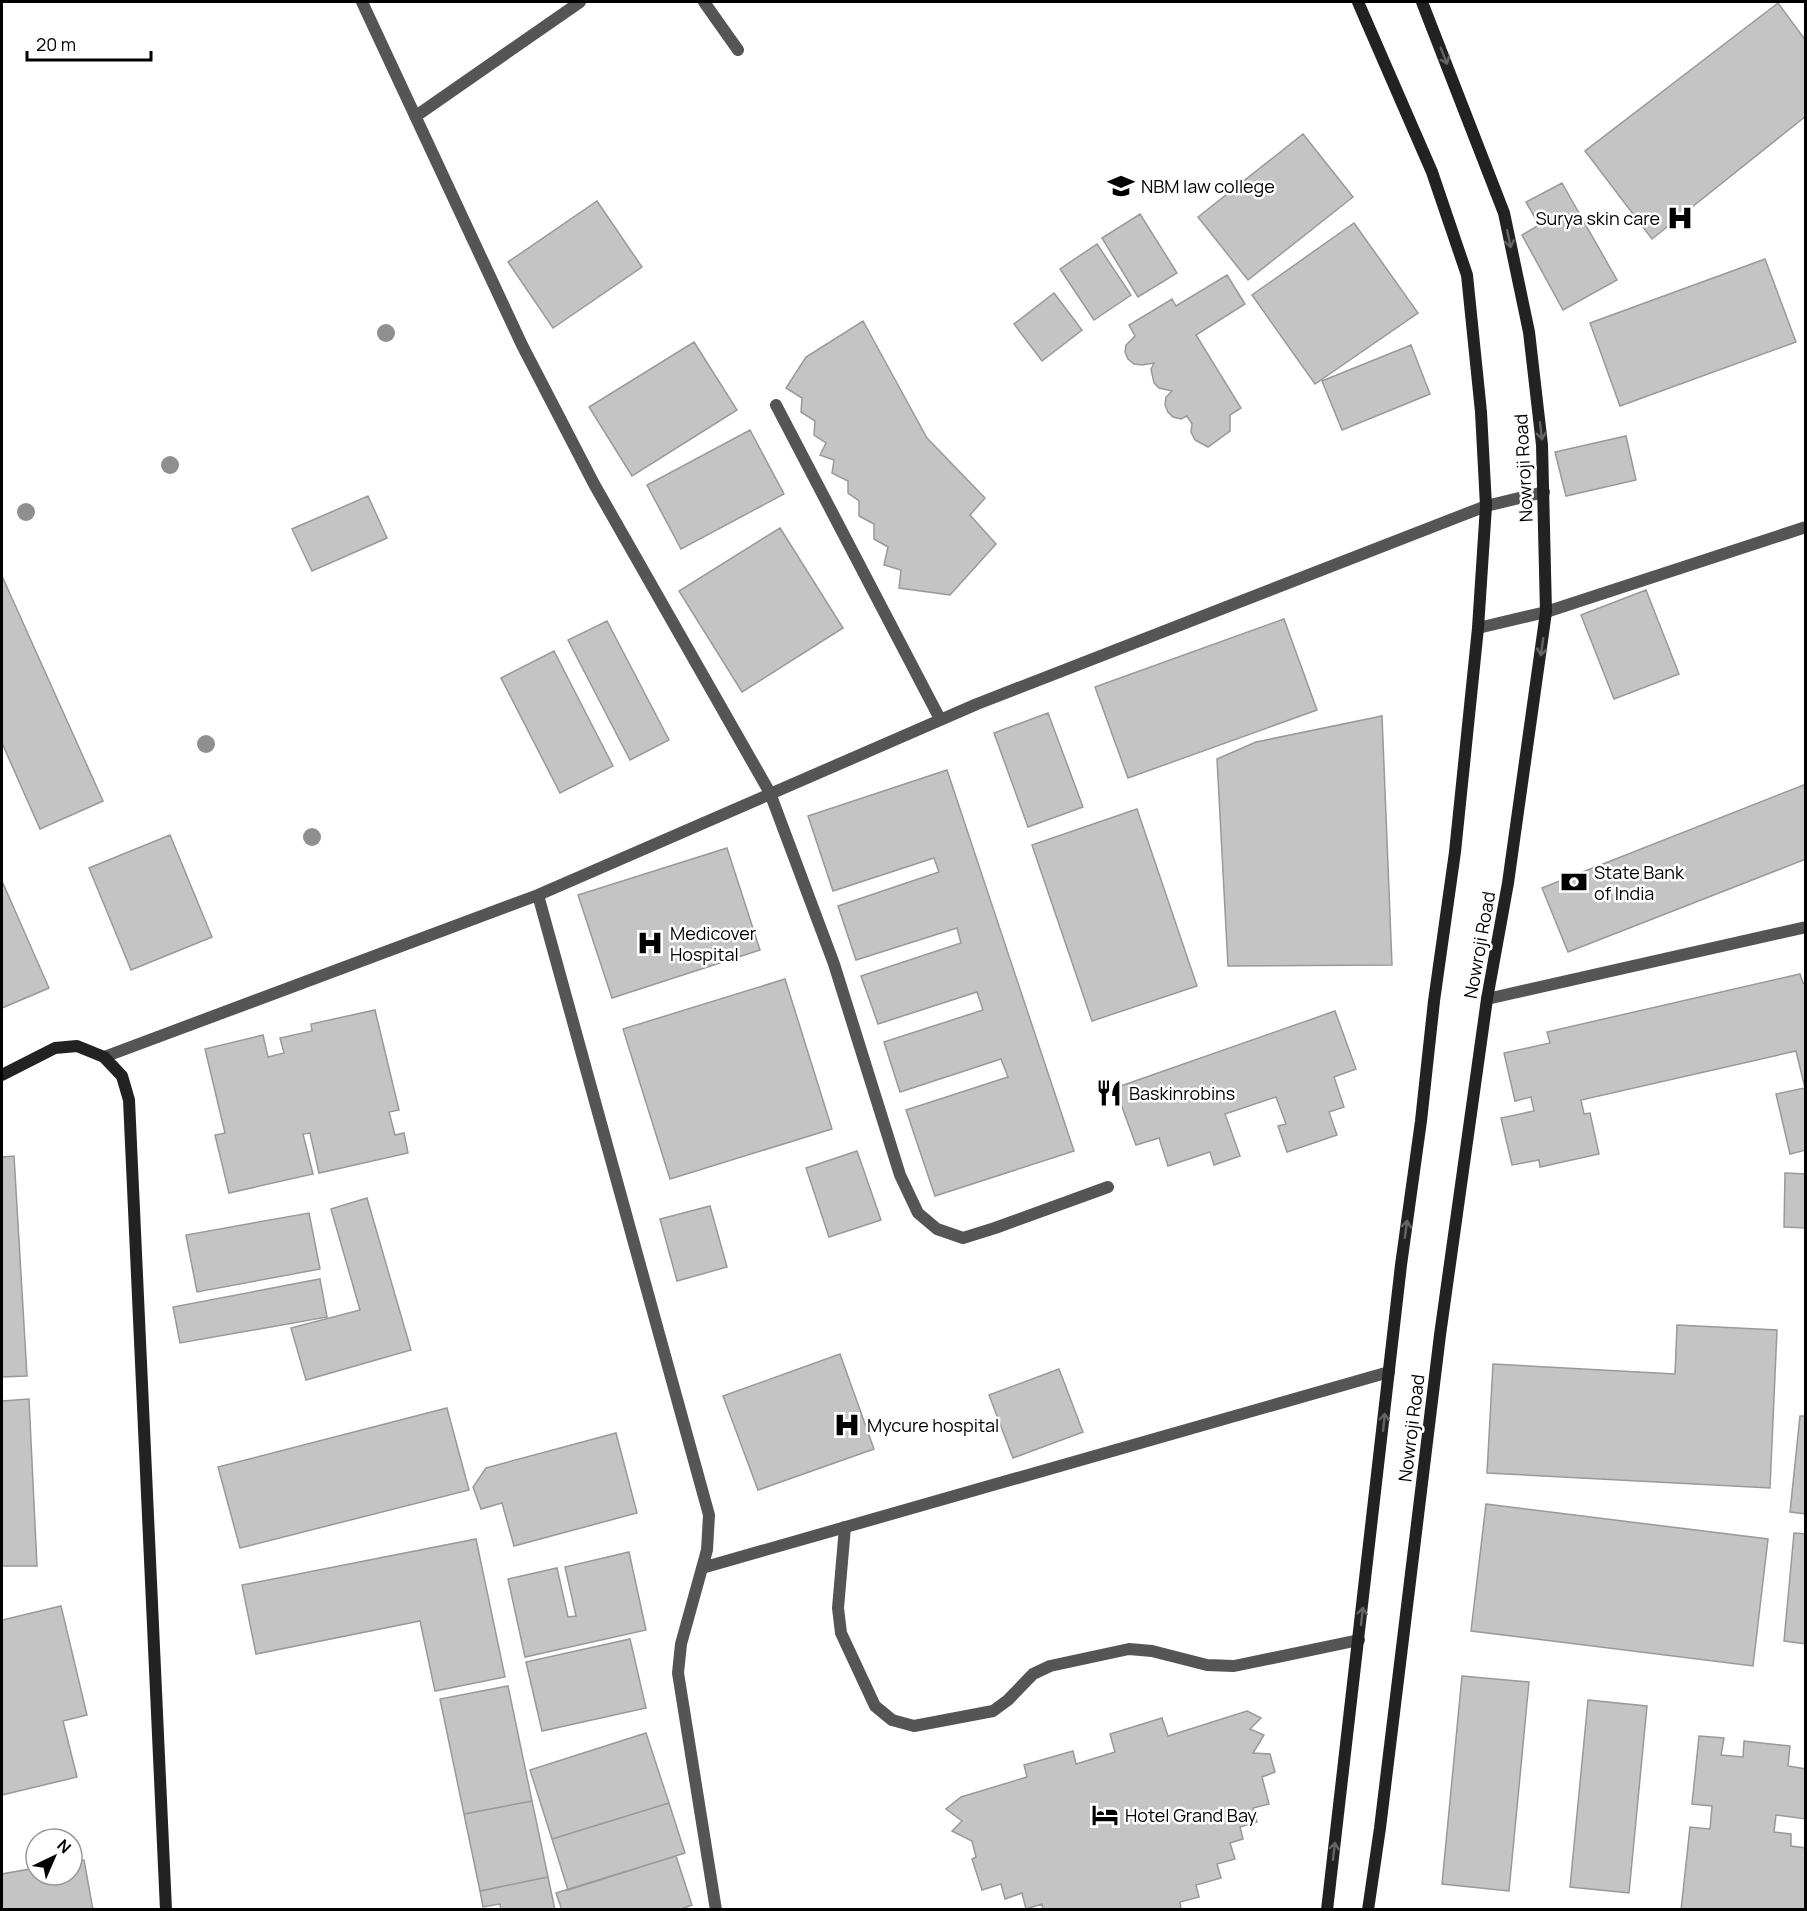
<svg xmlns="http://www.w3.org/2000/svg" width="1807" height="1911" font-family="Manrope,sans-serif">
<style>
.building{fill:#c4c4c4;stroke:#999;stroke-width:1.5}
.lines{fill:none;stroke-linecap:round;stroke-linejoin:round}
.lane{stroke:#555;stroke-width:12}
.street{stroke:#555;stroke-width:12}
.secondary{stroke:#222;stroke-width:12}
.tree{fill:#8f8f8f}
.oneway{stroke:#646464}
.labels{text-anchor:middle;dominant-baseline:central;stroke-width:5;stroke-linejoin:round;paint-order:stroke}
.poi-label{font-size:18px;fill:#000;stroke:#fff;text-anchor:start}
.street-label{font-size:18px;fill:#000;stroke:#fff}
</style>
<rect width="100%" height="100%" fill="#fff"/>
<path class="building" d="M1778,3l28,38v75l-154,123 -67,-88z
M1303,134l50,63 -105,83 -50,-63z
M1562,183l55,97 -54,30 -41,-75 17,-10 -13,-23z
M597,201l45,66 -89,61 -45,-66z
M1140,214l37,59 -39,24 -36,-59z
M1354,223l64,90 -103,71 -63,-89z
M1097,244l34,51 -37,25 -34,-51z
M1765,259l31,83 -176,64 -30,-83z
M1227,275l18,29 -49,31 45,73 -11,7v16l-22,16 -13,-7 -4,-8 1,-8 -5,-8 -6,3 -8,-2 -5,-5 -3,-7 1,-8 6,-6 -13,-3 -5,-5 -3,-14 3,-6 -12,2 -8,-1 -6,-5 -3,-7 1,-7 9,-9 -6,-11 43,-26 4,7z
M1054,293l28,37 -40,31 -28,-37z
M863,321l64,117 58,60 -15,17 26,29 -46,51 -51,-7 2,-18 -17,-5 4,-18 -14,-8v-15l-15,-8v-15l-11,-8v-12l-16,-8 2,-13 -14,-5 6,-12 -12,-8 1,-14 -14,-9 1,-14 -16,-10 20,-31z
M694,342l43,68 -105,66 -43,-69z
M1411,345l19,49 -88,36 -20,-49z
M750,430l34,64 -103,55 -34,-64z
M1626,436l10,44 -70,16 -11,-44z
M368,496l19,42 -75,33 -20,-42z
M780,528l63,100 -101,64 -63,-101z
M2,576l101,225 -63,28 -38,-86z
M1646,590l33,84 -65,25 -33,-84z
M1284,619l33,91 -189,68 -33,-91z
M607,621l62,119 -39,20 -62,-120z
M554,651l59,115 -53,27 -59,-115z
M1048,713l35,94 -55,20 -34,-94z
M1382,716l10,249 -164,1 -11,-207 39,-17z
M947,770l127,381 -139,45 -29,-86 102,-33 -7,-18 -101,33 -16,-50 99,-32 -6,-18 -99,32 -17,-48 100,-33 -4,-15 -101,32 -18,-54 101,-34 -5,-14 -101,33 -25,-75z
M1806,784v75l-238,93 -26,-64z
M1137,809l60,177 -105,35 -60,-176z
M170,835l42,102 -81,33 -42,-102z
M727,848l33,102 -148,48 -34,-103z
M2,881l47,107 -47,20z
M1800,974l3,9 3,-1v168l-16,4 -14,-60 29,-6 -9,-37 -215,49 3,14 6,-1 9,41 -59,13 -1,-7 -27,5 -11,-47 33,-7 -3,-14 -16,4 -11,-48 46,-10 -3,-11z
M785,979l47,150 -162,50 -47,-150z
M375,1010l24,100 -10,2 6,23 9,-2 4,20 -89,20 -9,-40 -7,1 10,40 -84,19 -14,-58 10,-2 -20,-84 58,-14 5,22 16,-4 -4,-15 32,-7 -1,-7z
M1335,1011l21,58 -22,8 10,30 -15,5 8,23 -50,17 -9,-26 8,-2 -10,-27 -51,17 15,42 -26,9 -4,-13 -42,14 -9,-28 -23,7 -21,-57z
M857,1151l24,69 -52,17 -23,-69z
M14,1156l13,220 -25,1v-220z
M1785,1173l21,1v54l-22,-1z
M367,1198l44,152 -105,30 -15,-52 69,-18 -29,-101z
M710,1206l17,61 -50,14 -17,-62z
M309,1213l11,56 -123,23 -11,-57z
M320,1279l7,38 -147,26 -7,-36z
M1677,1325l100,5 -7,158 -283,-15 6,-109 182,10z
M840,1354l34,95 -116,41 -35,-94z
M1059,1369l24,63 -70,26 -24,-63z
M29,1399l8,167h-35v-165z
M447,1408l22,82 -229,58 -22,-81z
M1800,1416h6v98l-16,-2z
M616,1433l21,80 -123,33 -12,-43 -21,6 -8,-22 13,-19z
M1486,1504l282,35 -15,127 -282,-35z
M1794,1533l12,1v110l-22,-3z
M476,1539l29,138 -70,14 -15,-70 -164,33 -14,-69z
M629,1552l17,78 -121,27 -17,-78 49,-11 11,49 8,-1 -11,-49z
M61,1606l26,109 -24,6 14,56 -75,18v-175z
M630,1639l16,69 -104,23 -16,-69z
M1462,1676l67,6 -20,209 -67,-7z
M508,1686l24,115 -68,13 -24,-115z
M1588,1700l59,6 -18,187 -59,-6z
M1247,1711l14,7 -11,11 14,6 -11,18 17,1 5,18 -13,5 7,27 -16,4 4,14 -17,5 3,12 -13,4 5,16 -18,5 4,14 -25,7 3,12 -19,5 1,6 -5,2h-133l-1,-6 -16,5 -4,-16 -17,6 -4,-15 -19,6 -10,-31 4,-2 -4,-16 -20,-10 10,-10 -16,-12 15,-12 66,-20 -3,-12 49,-14 3,13 39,-12 -5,-18 52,-16 6,18z
M646,1733l23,70 -117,36 -22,-69z
M1699,1736l25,2 -3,17 22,2 1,-16 46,5 -2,20 18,3v50l-30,-4 -2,17 17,2v12l15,2v62h-125l9,-83 20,2 2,-23 -20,-2z
M532,1801l16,76 -68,14 -16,-77z
M669,1803l16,50 -117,37 -16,-51z
M676,1856l16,49 -13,5h-117l-6,-17z
M84,1860l9,50h-91v-36l34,-6v7h36v-13z
M548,1877l7,33h-54l-1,-6 -17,3 -3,-16z"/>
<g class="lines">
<path class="lane" d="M704,2l34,48
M416,116l164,-114
M845,1527l-7,81 3,25 34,73 17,14 22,6 79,-15 15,-11 25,-26 17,-8 79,-17 23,2 55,14 27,1 125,-26"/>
<path class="street" d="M362,2l160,343 72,139 176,309 64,171 66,211 18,38 19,16 26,9 32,-10 113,-41
M776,405l164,314
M1478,628l68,-16 260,-85
M538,895l171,620 -2,35 -26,94 -3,29 38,237
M1487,999l319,-72
M104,1057l434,-162 439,-191 509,-198 58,-14
M702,1568l687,-196"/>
<path class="secondary" d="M2,1075l53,-27 22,-2 27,11 18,19 7,24 37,810
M1327,1910l74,-645 20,-144 13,-120 21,-149 23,-224 8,-122 -5,-94 -14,-137 -35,-103 -74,-170
M1368,1910l12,-82 60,-493 47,-336 21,-116 38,-271 -4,-167 -13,-113 -25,-119 -82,-211"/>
</g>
<g class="tree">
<circle cx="386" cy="333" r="9"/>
<circle cx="170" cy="465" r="9"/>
<circle cx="26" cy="512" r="9"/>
<circle cx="206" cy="744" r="9"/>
<circle cx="312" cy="837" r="9"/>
</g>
<defs><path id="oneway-shaft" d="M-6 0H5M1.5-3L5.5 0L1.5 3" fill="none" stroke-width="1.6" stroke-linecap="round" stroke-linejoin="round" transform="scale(1.5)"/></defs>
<g class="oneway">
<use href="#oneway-shaft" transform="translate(1444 56) rotate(68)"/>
<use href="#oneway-shaft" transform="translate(1509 239) rotate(78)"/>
<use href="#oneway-shaft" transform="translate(1541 431) rotate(83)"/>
<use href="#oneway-shaft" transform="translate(1542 647) rotate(98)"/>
<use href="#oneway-shaft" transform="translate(1406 1229) rotate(-82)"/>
<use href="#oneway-shaft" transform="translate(1384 1422) rotate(-84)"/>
<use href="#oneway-shaft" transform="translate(1362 1616) rotate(-84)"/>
<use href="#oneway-shaft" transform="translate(1334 1851) rotate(-83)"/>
</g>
<defs>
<g id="school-bare" transform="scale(2.07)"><path d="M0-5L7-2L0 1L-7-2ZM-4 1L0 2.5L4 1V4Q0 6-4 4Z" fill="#000" stroke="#fff" stroke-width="2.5" paint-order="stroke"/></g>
<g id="hospital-bare" transform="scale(2.07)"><path d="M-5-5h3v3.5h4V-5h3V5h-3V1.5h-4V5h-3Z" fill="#000" stroke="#fff" stroke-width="2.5" paint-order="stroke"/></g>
<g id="bank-bare" transform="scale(2.07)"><path d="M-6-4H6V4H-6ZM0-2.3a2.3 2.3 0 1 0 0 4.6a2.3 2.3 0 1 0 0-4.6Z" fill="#000" stroke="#fff" stroke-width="2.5" paint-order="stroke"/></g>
<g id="restaurant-bare" transform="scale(2.07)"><path d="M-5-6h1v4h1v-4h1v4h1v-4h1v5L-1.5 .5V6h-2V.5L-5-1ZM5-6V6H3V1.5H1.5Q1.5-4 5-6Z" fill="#000" stroke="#fff" stroke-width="2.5" paint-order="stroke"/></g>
<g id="hotel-bare" transform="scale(2.07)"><path d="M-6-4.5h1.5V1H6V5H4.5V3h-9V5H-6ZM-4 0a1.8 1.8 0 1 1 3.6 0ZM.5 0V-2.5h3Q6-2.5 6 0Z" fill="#000" stroke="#fff" stroke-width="2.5" paint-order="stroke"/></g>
</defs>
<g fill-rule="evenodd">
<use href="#school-bare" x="1121" y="186"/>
<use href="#hospital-bare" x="1680" y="218"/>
<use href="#bank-bare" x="1574" y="882"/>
<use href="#hospital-bare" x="650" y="943"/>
<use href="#restaurant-bare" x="1109" y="1093"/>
<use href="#hospital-bare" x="847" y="1425"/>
<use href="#hotel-bare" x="1105" y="1815"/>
</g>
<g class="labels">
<g class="poi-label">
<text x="1141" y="186">NBM law college</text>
<text x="1660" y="218" text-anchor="end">Surya skin care</text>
<text x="1594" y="872">State Bank<tspan x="1594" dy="21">of India</tspan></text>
<text x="670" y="933">Medicover<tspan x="670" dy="21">Hospital</tspan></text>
<text x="1129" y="1093">Baskinrobins</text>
<text x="867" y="1425">Mycure hospital</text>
<text x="1125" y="1815">Hotel Grand Bay</text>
</g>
<g class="street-label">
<text transform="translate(1523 468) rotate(-93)">Nowroji Road</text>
<text transform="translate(1479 945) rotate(-80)">Nowroji Road</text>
<text transform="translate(1411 1428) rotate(-83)">Nowroji Road</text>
</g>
</g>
<rect width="1807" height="1911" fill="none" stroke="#000000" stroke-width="6"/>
<g transform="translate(54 1857) rotate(44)"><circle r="28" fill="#ffffff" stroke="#999999" stroke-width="1.5"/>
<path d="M0-4.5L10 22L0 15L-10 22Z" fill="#000000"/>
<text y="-9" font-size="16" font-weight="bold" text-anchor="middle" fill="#000000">N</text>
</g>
<path d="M27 51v9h124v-9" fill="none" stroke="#000000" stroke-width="3"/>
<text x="36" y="51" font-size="18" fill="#000000" stroke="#ffffff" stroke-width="4.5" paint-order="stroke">20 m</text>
</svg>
